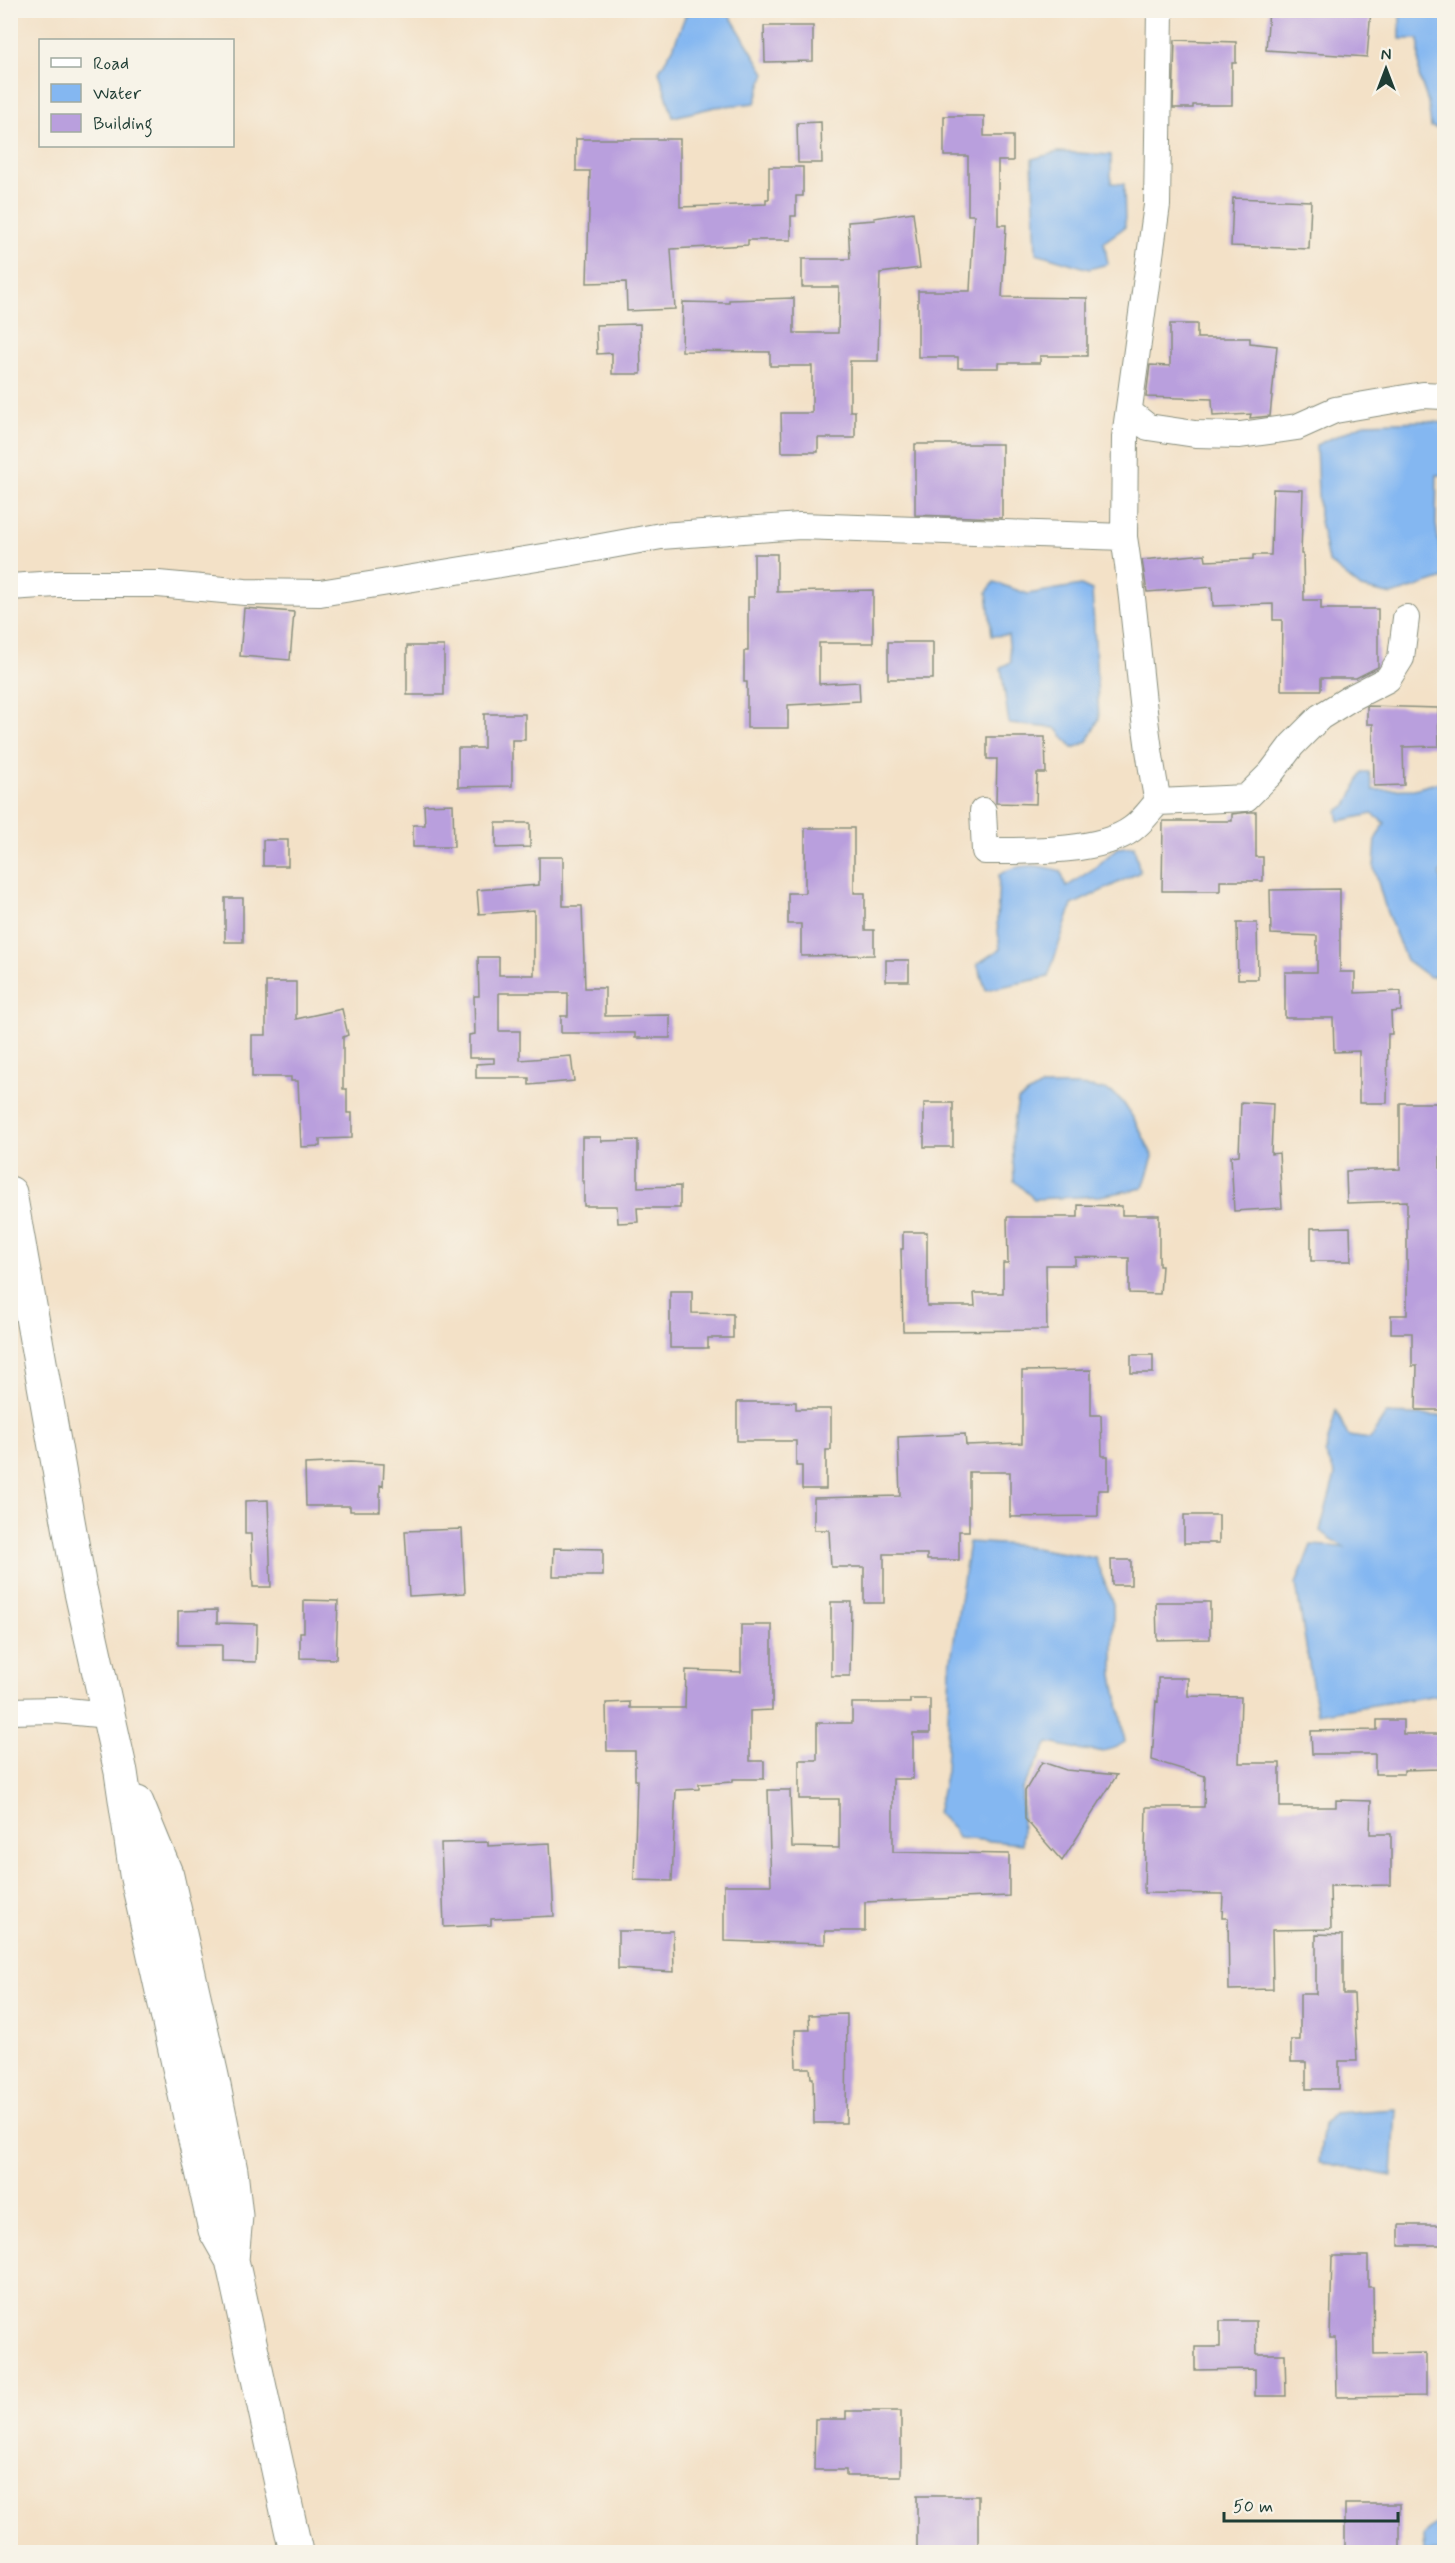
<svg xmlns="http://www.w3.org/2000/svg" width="1455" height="2563" font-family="Mynerve,sans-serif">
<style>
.water{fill:#84b7f1;stroke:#527a92;stroke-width:1.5}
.building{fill:#b99fdd}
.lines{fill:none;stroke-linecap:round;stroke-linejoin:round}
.minor-casing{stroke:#898f7e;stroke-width:28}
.primary-casing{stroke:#898f7e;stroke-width:35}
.minor{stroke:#fff;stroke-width:26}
.primary{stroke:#fff;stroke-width:33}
</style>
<rect width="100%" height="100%" fill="#f7f3e8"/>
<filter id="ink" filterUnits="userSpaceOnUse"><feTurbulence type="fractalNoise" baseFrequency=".0167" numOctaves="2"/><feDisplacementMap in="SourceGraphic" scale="12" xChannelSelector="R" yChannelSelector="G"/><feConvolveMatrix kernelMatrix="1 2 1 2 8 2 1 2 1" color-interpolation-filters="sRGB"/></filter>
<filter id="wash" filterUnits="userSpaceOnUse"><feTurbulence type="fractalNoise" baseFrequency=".008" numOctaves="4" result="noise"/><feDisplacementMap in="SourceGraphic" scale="24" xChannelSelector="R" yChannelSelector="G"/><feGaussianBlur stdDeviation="1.35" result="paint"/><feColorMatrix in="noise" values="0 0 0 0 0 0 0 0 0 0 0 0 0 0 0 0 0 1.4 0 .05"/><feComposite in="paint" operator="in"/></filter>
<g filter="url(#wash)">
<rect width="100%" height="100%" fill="#f3e1c7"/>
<path class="water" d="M727,11l38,62 -10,30 -40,4 -42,10 -14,-46 14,-23 13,-34 12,-3z
M1400,11h44v119l-13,-3 -3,-25 -9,-26v-37h-19z
M1058,152l53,3v28l13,1 1,43 -21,15 4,22 -19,5 -53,-16 -4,-94z
M1424,421l20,2v52h-7l-1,49 8,54 -52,17 -31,-7 -33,-27 -9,-45 -3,-71 50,-22z
M994,582l34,12 53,-9 11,5 7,129 -12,23 -14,6 -17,-20 -47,-4 -8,-57 10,-5 -3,-27 -16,1 -5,-44z
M1362,772h7l4,18 41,-1 30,-8v89l-4,3 4,32v70l-15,2 -23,-17 -20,-50 -12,-42 2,-30 9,-15 -13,-9 -33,7 -2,-10 11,-7z
M1134,846l6,26 -68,33 -24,72 -62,13 -9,-26 23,-15 -3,-27 2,-47c19,-13 41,-10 62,-4l5,16 30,-20 21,-19z
M1041,1086c20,0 56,-2 73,8 14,8 32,48 39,63l-10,31 -43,8 -66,3 -20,-18 -2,-47 6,-34z
M1336,1410l12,26 22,3 16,-25 58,2v42l-2,1v30l2,1v204l-127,20 -21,-130 15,-39 33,2 -24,-16 15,-56 -10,-22z
M969,1542l47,3 79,13 18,46v71l12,67c-26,18 -48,5 -77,1l-26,46v55l-64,-6 -5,-10 -16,-15 9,-41 4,-106z
M1396,2109l-4,67 -73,-14 5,-38 10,-11z
M1444,2521v31h-20l-1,-16 15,-13z"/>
<g id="blocks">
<path class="building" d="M1269,10h102l-4,47 -101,-7z
M764,26h49v35l-48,1z
M1175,40l61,2v21h-4v42h-39v3h-20z
M944,116h40v20h29v25h-15v64h8l-4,72 85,1v58h-47v7h-41v5h-41v-11h-40v-66h52l4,-76h-6v-59h-24z
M821,122l1,41h-24l-1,-40z
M576,139h104v68l86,-3v-5h3v-32h34v29h-7v20h-5v24h-43v5l-77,4 4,60 -48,2 -1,-29 -39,1 3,-112h-14z
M1233,198l78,3 -2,48 -78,-3z
M913,212l7,56 -40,5 -2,88h-28v50h5v27h-37v14h-36l-1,-39h31v-47h-42v-14l-88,-1 1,-49 46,1v-3l65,-2v35h44l1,-46h-37v-28h48l-2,-37 27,-2 -1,-2z
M640,324l1,50h-29v-21l-15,1 -1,-29z
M1170,324h27v14h53v5l27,3 -7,70 -20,2 1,-4 -38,2 -1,-17 -66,-2 4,-32 20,1z
M915,444h87v74l-87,-3z
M1273,489l30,1 -2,64h2l1,46h17v9h57v58l-22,11h-35v12h-40l1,-70h-9v-16l-60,2 -1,-19 -65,5 -5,-32 63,-6 1,7 47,-2v-4h18z
M754,554h23v38l96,-2v53h-54v41l40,-2 1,19 -72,4v23h-41v-46h-3v-31h4v-54h6z
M244,608l50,4 -4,48 -50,-4z
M888,642h45v37h-45z
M407,646h37v49h-37z
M1367,706l71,2 1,38 -36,1 1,38 -30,1 -1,-62h-6z
M484,714h41v26h-13v46l-54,1v-39h26z
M987,737h58l1,36h-9l-1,31 -40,-1 1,-44h-10z
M453,804l1,43h-41v-22h12l-1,-20z
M1249,812h7v45h7v24h-43v10h-58l1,-70h69v-7z
M496,823h34v24l-34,1z
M805,828h49v65h11v37h9v25l-73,1v-32h-13v-31h17z
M263,840h25v26h-25z
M539,857h24v49h19l3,82h20v28l65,-1v23h-35v-5h-74v-17h7v-23h-69v38h21v29l51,-4 3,25 -45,4v-7h-53v-14l18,-1v-5h-25v-23l6,-1 -1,-38h5l-1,-39h21v18h35v-65l-55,4 -2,-24 62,-5z
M1340,889v83h15v21l46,-2v20l-10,1 1,22h-4l-1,69h-28v-52l-25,1 -1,-34h-48v-46h32v-36l-46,-2 -1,-44z
M225,898h18v44h-18z
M1237,923h20l1,56h-20z
M886,960h23v21h-23z
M266,982h30v37l46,-10 6,26 -5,2v52h4v24h5v25l-32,1v7l-19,1 -3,-66h-7v-4h-39v-42h14z
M1241,1102l32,2 -2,50 8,-1 3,55 -48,3 -3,-55 8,-1z
M924,1103h29v44h-29z
M1400,1103h40v65h4v242h-28l1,-44h-5v-33h-21v-18h16v-114l-60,2 -1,-32 54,-2z
M582,1137h19v4l37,-1v47l42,-1v22h-43l1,14 -20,1 -1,-17h-33v-25h-2z
M1078,1205l44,1v9h37v51h3l-2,28 -31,-1v-35l-54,-1v8h-29l1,65 -144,1 -2,-82h2v-17h24v74h48l-1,-13h29v-30h5l-1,-46h71z
M1350,1227l1,34h-40v-33z
M670,1291h22v22l41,1v24h-25v10h-38z
M1131,1355h22v18h-22z
M1091,1370v45h10l1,41h6v34h-10v26l-88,1v-45h-41v59h-10v29h-32v-6h-43v49h-20v-36h-33l-2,-37h-15v-32l86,-2 -2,-59 67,-3 1,11 56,-2v-72z
M737,1402h59v7h35v41h-5v39h-24v-23h-6v-25h-59z
M350,1462l34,2 -1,22 -3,-1v26h-30v-5h-44l-1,-42z
M268,1500l3,87h-18l-2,-53h-6v-33z
M1184,1515h35v28h-35z
M462,1529l3,64 -56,3 -4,-65z
M554,1548l49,1v27h-50z
M1111,1560h20v25h-19z
M304,1600l34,1 -2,58 -36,-1v-26h4z
M831,1602h20l-1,74h-19z
M1156,1602h54v37l-53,1z
M217,1610v13l40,1 -1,38 -34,-1v-16h-44v-34z
M741,1625h31v85l-22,1v50h14v18h-31v3l-34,2v5l-23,1 -4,91 -38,-1 3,-100h-2v-29h-28l-1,-48 24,-1v6h55l1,-38 55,2z
M1158,1678h30v18l53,1 -2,66h41v44h56v-7l35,1 -1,33h21v51l-61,1 1,43 -59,1 1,59 -44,1 -1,-72h-6l1,-24 -79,-1 2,-86h58l1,-31 -53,-16 4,-59 2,1z
M910,1699h20v34h-17v46h-20v73l116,2v42l-144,6v29h-40v13l-101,-3v-56h47l-3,-95h22l2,57 47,1v-49h-40v-39h18v-37h35v-20h58z
M1377,1720h26v14h41v20h-4v15l-36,1v4h-29v-20h-63l-1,-23 66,-1z
M1042,1762l24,8 51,5 -55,86 -37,-42v-28z
M488,1842v4l62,-3 4,73 -63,3v6l-47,2 -3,-84z
M618,1931h55l1,41 -56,-3z
M1316,1934l27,1v59h11l3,67h-18v28h-33v-27h-15v-22h9v-46h16z
M847,2014l-1,109h-32l-1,-45h-2l-1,-10h-14l-1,-38h15l-1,-15z
M1399,2225h45v20h-45z
M1332,2256h36v31h5l1,67 52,-1v43l-89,1 -1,-59h-6z
M1220,2321h36l1,33h28l1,42h-31v-27l-60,1v-23h25z
M846,2411h55v65h-55v-6h-32l1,-51h31z
M917,2496h61v57h-61z
M1345,2504h55v49h-55z"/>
</g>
</g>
<g filter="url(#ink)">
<use href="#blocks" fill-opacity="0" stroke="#898f7e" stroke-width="1.5"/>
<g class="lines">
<g class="minor-casing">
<path id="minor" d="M1129,412l19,15 47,7 45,1 57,-8 38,-17 88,-15 21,1
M10,587l46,-3h102l87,8 75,1 248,-40 93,-17 139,-10 324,11 1,-100 32,-232 3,-195
M1158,802l88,-4 25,-25 21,-28 28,-28 29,-18 39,-20 13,-21 5,-40
M983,811l2,40c40,0 115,2 147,-22 10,-7 18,-19 26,-27 -18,-88 -20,-177 -34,-265
M10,1711l46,-1 52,5"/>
</g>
<g class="primary-casing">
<path id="primary" d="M10,1193l70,395 41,184 15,102 79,356 17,30 64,292
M137,1803l30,73 45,200 19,95 5,45 -4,44"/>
</g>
<use href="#minor" class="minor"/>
<use href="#primary" class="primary"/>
</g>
</g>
<rect width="1455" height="2563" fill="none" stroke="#f7f3e8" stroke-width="36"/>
<rect x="39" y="39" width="195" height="108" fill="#f7f3e8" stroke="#a1aaa0" stroke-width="1.5"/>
<rect x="51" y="58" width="30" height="9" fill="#ffffff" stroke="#a1aaa0" stroke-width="1.5"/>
<text x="93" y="69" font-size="18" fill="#1f3d34">Road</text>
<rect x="51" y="84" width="30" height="18" fill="#84b7f1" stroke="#a1aaa0" stroke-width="1.5"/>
<text x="93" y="99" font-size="18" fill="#1f3d34">Water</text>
<rect x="51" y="114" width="30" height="18" fill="#b99fdd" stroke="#a1aaa0" stroke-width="1.5"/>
<text x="93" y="129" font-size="18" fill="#1f3d34">Building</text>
<g transform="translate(1386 69)" stroke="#f7f3e8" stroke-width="4.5" paint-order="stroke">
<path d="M0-4.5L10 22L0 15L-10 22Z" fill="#1f3d34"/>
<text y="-9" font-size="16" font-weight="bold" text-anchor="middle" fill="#1f3d34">N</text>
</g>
<path d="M1224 2512v9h174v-9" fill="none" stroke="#1f3d34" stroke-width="3"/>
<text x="1233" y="2512" font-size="18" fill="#1f3d34" stroke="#f7f3e8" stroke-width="4.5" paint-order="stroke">50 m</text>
</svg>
